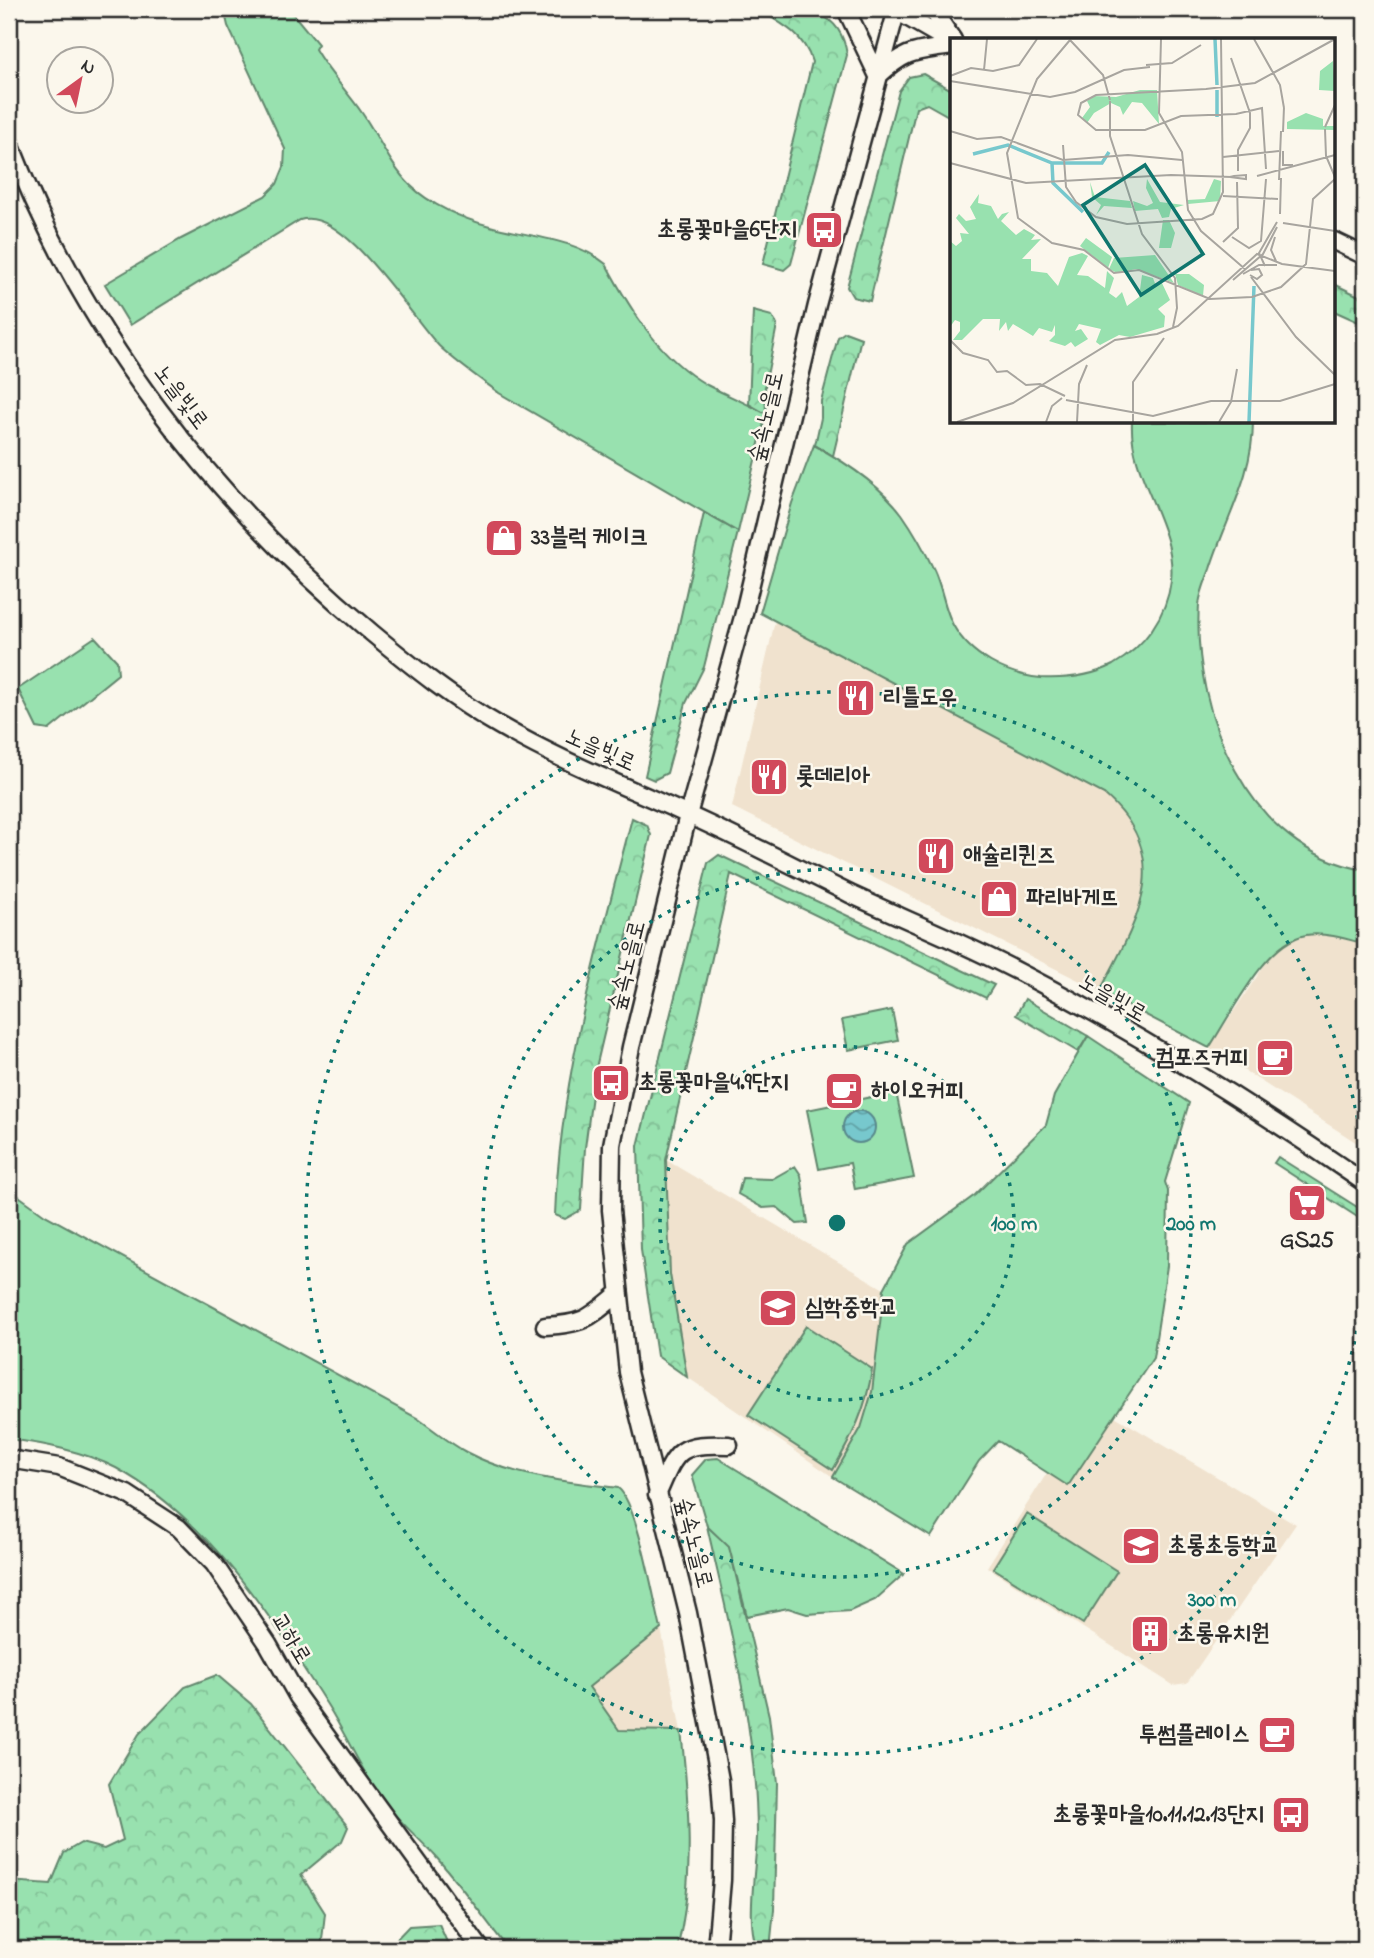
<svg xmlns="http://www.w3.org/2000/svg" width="1374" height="1958" font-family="'Indie Flower','Poor Story',sans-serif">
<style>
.built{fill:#f0e2ce}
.forest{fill:url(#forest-crowns);stroke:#62866d;stroke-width:2}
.park{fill:#98e1af;stroke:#62866d;stroke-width:2}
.water{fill:url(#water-waves);stroke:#59898c;stroke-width:2}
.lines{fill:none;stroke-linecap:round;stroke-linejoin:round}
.secondary-casing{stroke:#2b2b2b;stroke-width:21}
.secondary{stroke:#fbf7ec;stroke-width:16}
.ring{fill:none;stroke:#0f766e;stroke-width:3.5;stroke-dasharray:3.5 7}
.labels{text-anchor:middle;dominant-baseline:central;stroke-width:5;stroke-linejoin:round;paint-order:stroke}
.poi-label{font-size:23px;font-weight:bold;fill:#2b2b2b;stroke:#fbf7ec;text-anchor:start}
.street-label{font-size:23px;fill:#2b2b2b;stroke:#fbf7ec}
.inset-river{fill:none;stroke:#77c8cd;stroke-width:3.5}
.inset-road{fill:none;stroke:#a8a59f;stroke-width:2}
.view{fill:#0f766e;fill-opacity:0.15;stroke:#0f766e;stroke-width:3.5}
.inset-edge{fill:none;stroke:#2b2b2b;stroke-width:3.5}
.centre{fill:#0f766e;stroke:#fbf7ec;stroke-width:3.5}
.ring-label{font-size:21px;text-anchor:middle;font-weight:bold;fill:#0f766e;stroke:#fbf7ec;stroke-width:5;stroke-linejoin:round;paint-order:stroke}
</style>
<defs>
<pattern id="forest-crowns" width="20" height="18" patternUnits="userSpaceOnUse" patternTransform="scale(1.75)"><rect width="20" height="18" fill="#98e1af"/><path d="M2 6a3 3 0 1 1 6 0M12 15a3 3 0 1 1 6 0" fill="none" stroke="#83c197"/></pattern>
<pattern id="water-waves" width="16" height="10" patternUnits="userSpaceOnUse" patternTransform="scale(1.75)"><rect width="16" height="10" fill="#77c8cd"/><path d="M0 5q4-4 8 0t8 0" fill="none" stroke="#62a3a7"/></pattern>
</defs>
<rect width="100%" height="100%" fill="#fbf7ec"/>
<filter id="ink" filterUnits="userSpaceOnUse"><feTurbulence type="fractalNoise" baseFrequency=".0143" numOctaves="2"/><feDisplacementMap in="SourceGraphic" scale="14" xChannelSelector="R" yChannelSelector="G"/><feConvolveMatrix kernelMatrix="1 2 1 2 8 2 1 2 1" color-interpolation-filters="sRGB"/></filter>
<g filter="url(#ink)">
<path class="built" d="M775,621l329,173 21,18 12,19 5,21 4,22 -2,24 -7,25 -37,68 -368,-184z
M1306,935h20l39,9v204l-156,-100 61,-91 17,-15z
M666,1160l218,129 -12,103 -12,36 -27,49 -146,-100 -17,-103z
M1113,1415l183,109 -109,159 -14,2 -186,-118 60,-94 22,13z
M661,1629l20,102 -62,-1 -30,-43z"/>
<path class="forest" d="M757,9c39,0 83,-6 90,46l-56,209 -7,6 -21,-6 49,-202c-8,-28 -31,-39 -55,-53z
M923,74l29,16v28l-25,-14 -11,4 -46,193 -17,-4 -6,-10 52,-196 10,-14z
M1334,284l31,15v26l-31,-14z
M753,311l19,5 5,9 -12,61 1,28 -17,-10z
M845,332l16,6 -28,118 -18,-11 6,-27v-17l17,-64z
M704,513l34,19 -34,135 -18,36 -19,70 -13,7 -9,-4z
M632,818l15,7 4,10 -56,237 -10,76 -4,62 -16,9 -10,-4c5,-136 43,-266 77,-397z
M719,855l275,130 -8,13 -255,-124 -65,286 4,114 17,103 -30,-21 -16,-106 -3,-104 70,-283z
M1025,999l63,37 -10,16 -62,-37z
M1278,1157l87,55v10l-91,-59z
M707,1526l22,20 40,170 8,67 -3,126 -4,40h-11c-15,-17 -2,-89 -2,-114 0,-105 -27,-207 -50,-309z
M217,1675l34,29 97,123 -6,14 -41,34 24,38 -4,36h-312v-68l42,3 13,-31 17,-10 23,6 19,-9 -14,-56 30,-50 46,-47z
M439,1924l11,25h-63l22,-23z"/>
<path class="park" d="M224,9h65l29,35 -3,5c13,23 32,42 47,64 16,23 28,52 48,72 20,20 53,34 80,41 39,11 84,12 116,38 25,47 54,94 101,121 19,10 40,18 59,29l-28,118 -239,-139c-20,-15 -42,-30 -60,-47 -28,-29 -96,-141 -139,-126l-170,105 -25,-41 76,-45 84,-43 12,-12 7,-17 1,-18 -57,-123z
M1132,422h121c0,54 -27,96 -43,147 -4,11 -10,24 -11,36 -7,107 49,246 166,265v74c-18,-5 -40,-12 -59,-9 -41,7 -75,80 -97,113l-109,-57c37,-70 77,-134 4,-197l-344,-181 32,-110 22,-58c31,17 67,41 88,69 12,17 23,37 32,56 8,17 10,38 19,55 17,31 54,50 88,53 23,1 51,-2 72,-13 31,-18 54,-49 58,-85 6,-55 -42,-102 -39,-158z
M95,637l22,24 1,13 -69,56 -12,-2 -19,-39z
M892,1010l6,30 -50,10 -6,-30z
M1088,1036l101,67 -24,79 3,9 -1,75 -14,92 -85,128 -70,-45 -19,20 -48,76 -98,-60 28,-49 11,-36 12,-103 24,-45 67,-49 71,-70 8,-29z
M896,1092l18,86 -59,11 -5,-26 -31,6 -12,-59z
M795,1166l6,9 7,48 -11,1 -20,-17 -14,1 -25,-14 4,-16 30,1z
M9,1189l36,26 372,203c16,11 32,25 49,34 47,25 100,30 152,36 19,14 36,113 43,141l-72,58 30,43 62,1c8,70 14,150 -4,218h-169c-23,-30 -46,-62 -72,-92 -17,-19 -39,-37 -54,-58 -22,-30 -36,-65 -56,-96 -55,-86 -118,-185 -210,-235 -33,-17 -71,-24 -107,-29z
M806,1326l66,43c-5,39 -20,68 -39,101l-85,-55z
M718,1458l186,116 -29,26 -25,11 -43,3 -19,-6 -41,8 -18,-69 -22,-21 -15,-51 14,-16z
M1027,1514l90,57 -34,53 -90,-56z"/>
<path class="water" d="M843 1127a16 16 0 1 1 32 0a16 16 0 1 1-32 0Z"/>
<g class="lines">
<g class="secondary-casing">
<path id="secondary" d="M846,9l32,67c30,-27 36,-24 74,-30
M893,9l59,34
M932,9l21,31
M9,141c74,193 205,360 363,492 41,34 82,67 128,93 59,34 122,59 184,87 56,25 111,54 166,81 56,26 114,49 169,78 120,62 235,134 346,211
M1334,241l31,15
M545,1326c40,-2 44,-8 74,-33
M9,1459l50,8 68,27 52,34 35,36 54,80 30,53 183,252
M657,1495c20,-45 20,-52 72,-50
M716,1949l6,-69 1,-59 -3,-41 -32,-167 -60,-241 -17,-162 1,-65 19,-98 57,-232 55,-198 74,-312 80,-296"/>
</g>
<use href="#secondary" class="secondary"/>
</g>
</g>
<g class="ring">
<circle cx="837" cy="1223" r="177"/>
<circle cx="837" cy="1223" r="354"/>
<path d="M1365 1279A531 531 0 1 1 1365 1167"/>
</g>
<defs>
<g id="bus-square" transform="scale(2.0125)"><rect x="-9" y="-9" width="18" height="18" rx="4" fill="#d1495b" stroke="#fbf7ec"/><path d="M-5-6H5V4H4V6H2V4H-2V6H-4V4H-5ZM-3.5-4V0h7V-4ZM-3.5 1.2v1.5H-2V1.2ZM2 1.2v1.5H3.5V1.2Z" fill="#fff"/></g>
<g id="shop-square" transform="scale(2.0125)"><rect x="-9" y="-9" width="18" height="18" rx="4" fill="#d1495b" stroke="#fbf7ec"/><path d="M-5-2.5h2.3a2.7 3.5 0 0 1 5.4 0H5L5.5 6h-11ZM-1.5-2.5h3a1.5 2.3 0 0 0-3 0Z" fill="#fff"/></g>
<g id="restaurant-square" transform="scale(2.0125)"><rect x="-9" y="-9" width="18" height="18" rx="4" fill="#d1495b" stroke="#fbf7ec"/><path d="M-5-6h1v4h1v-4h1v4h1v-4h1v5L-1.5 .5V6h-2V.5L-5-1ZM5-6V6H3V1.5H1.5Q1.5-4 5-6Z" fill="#fff"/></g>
<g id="cafe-square" transform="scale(2.0125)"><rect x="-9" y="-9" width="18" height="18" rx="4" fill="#d1495b" stroke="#fbf7ec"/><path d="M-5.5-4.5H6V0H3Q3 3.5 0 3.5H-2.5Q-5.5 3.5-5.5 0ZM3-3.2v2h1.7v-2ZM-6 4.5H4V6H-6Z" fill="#fff"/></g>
<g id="supermarket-square" transform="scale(2.0125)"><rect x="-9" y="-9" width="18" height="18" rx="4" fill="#d1495b" stroke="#fbf7ec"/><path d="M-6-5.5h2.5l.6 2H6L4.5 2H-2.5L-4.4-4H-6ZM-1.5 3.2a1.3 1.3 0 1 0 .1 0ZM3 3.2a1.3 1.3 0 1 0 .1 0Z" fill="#fff"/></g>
<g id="school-square" transform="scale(2.0125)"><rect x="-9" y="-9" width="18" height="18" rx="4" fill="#d1495b" stroke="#fbf7ec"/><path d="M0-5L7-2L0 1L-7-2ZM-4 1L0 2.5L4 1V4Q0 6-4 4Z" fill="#fff"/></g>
<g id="building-square" transform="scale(2.0125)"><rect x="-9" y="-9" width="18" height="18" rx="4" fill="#d1495b" stroke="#fbf7ec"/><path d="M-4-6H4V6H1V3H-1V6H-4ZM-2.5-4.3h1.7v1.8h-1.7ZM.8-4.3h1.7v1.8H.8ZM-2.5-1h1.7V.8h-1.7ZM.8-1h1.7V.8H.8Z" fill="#fff"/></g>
</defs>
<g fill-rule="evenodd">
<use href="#bus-square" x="824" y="230"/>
<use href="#shop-square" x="504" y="538"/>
<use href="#restaurant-square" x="856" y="698"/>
<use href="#restaurant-square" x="769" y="777"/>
<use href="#restaurant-square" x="936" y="856"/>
<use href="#shop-square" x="999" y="899"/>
<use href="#cafe-square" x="1275" y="1058"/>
<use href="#bus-square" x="611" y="1083"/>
<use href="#cafe-square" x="844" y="1091"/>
<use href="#supermarket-square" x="1307" y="1203"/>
<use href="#school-square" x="778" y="1308"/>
<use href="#school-square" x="1141" y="1546"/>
<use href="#building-square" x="1150" y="1634"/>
<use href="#cafe-square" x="1277" y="1735"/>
<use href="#bus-square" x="1291" y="1815"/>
</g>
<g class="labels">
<g class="poi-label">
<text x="797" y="230" text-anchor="end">초롱꽃마을6단지</text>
<text x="531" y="538">33블럭 케이크</text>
<text x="883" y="698">리틀도우</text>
<text x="796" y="777">롯데리아</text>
<text x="963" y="856">애슐리퀸즈</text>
<text x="1026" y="899">파리바게뜨</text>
<text x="1248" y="1058" text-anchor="end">컴포즈커피</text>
<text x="638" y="1083">초롱꽃마을4.9단지</text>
<text x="871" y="1091">하이오커피</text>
<text x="1307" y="1241" text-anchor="middle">GS25</text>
<text x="805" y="1308">심학중학교</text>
<text x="1168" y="1546">초롱초등학교</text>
<text x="1177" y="1634">초롱유치원</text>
<text x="1250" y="1735" text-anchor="end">투썸플레이스</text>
<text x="1264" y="1815" text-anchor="end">초롱꽃마을10.11.12.13단지</text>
</g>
<g class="street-label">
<text transform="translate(180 398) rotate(53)">노을빛로</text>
<text transform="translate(767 417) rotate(-77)">숲속노을로</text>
<text transform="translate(600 751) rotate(24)">노을빛로</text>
<text transform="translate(628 966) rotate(-76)">숲속노을로</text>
<text transform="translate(1112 999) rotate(30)">노을빛로</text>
<text transform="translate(693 1543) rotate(76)">숲속노을로</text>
<text transform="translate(290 1639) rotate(59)">교하로</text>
</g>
</g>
<g transform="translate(950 38)">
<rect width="385" height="385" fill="#fbf7ec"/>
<path d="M29,156l-1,9 13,3 7,13 4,-5 7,-2 -8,9 15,14 8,-6 11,6 -4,5 10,-1 -19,20h9v12l16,2 11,13 11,-29 13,-4 6,3 -11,19 11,1 17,12 2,-17 7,7 -5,15 7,5 6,-6 5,14 12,-9 3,-22 11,3 3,8 5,-5 9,19 -12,9 7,7 -1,11 -34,10 -11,-2 -19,10 -4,-3 5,-13 -22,-5 -4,7 6,-2 7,10 -13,8 -4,-5 -6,4 -16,-5 6,-6v-10l-3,7 -13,-4 -6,8 -20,-12 -5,7 -2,-9 -7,9 1,-12h-17l-21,21h-9l7,-9v-9l-5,-2 -5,7v-86l6,5 6,-5 -2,-8 9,1 -13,-16 3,-4 7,7 10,-2 -6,-12z" fill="#98e1af"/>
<path d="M383,23l2,30 -16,-1 1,-19zM190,52h17l2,34 -17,-21 -10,-1 -9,13 -3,-8 -9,-4 -17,10 -7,10 -5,-5 8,-11 -3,-6 7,-5 22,1zM356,75l17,6v7h12v4l-48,-1v-7zM197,141l13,23 24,3 -13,4 -2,8 -7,1 -4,-9 -23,2 -2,-10 14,5 6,-3 -7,-15zM264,141l7,2 -1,20 -32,3 -1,-4 18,-1zM140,144l5,15 35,4 2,7 -28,-2 -8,9 5,-10 -9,-8zM213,182h6l6,13 -4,15h-12zM136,200l26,19 -4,11 -28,-22zM205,217l19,28 -38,-14 -19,4 -8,-4 5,-11zM225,236h14l15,11 -1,11 -25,-11z" fill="#98e1af"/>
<path class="inset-river" d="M265,1l2,46M267,52v27M23,116l35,-9 44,18h50l7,-11M102,125l1,20 30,29M299,384l5,-136"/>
<path class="inset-road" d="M211,1l-2,74 23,39 6,58 13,21 44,38M304,1l26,46 4,23M120,2l-33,39 -30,74 11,65 34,25 32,7 30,23 25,-3 71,29 42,-2 29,-10 25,-23 7,-65 22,-20M120,2l33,35 7,25M281,20l19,55v15l-12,22v21M196,27l26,-2 29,-18M34,32l3,-31M0,38l21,-8 22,3 26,-6 18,-26M0,43l100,16 25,-5 49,-22 26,-3M256,51l-110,6 -15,8 -3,12 18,15h49l36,-14 55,-2 26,-6 4,61M256,51l49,-6 80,-44M160,63v35l32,98 33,44 2,30 -4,19M375,89l10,-22M375,91l1,27 9,21M0,93l27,8 24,-2 62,23 65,-5 54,5M333,94l1,-25M113,107l3,42 10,15 20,15 31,7 75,-5 11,-5 10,-22 -2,-153M333,113v14h10M273,119l56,-6M0,125l76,20 145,-8 61,2M296,137v4l-16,-2 4,-1zM307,138l78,-21M329,142l2,-49M273,158l55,3M330,176l1,-36M333,185l52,8M282,199l17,11 12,-7 5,-62M325,199l-4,13 5,11M273,204l15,-14 -1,-46M315,228l-6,-13 18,-31M293,236l16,-9h18M300,237l7,4 5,-4 -3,-6 -8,1M301,239l45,60 39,38M283,242l30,-26 14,-27M0,302l13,13 25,7 9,12 10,-1 19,14 14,-1 25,12M116,362l87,16 58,-15h69l55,-17M7,384l56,-19 102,-63 42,-6 21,-8 79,-72 25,10 53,7M96,384l6,-16 10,-8M127,384l2,-38 8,-19M183,384v-40l31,-44M269,384l12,-20 6,-33"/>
<path class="view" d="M195,127l58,89 -62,41 -58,-90z"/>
<rect width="385" height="385" class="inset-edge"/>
</g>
<circle cx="837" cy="1223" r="10" class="centre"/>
<g class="ring-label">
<text x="1014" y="1230">100 m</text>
<text x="1191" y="1230">200 m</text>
<text x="1212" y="1606">300 m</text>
</g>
<rect width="1374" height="1958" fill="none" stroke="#fbf7ec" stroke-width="35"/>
<rect x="18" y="18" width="1339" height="1923" fill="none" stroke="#2b2b2b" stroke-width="2.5" filter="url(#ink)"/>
<g transform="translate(80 80) rotate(33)"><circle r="33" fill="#fbf7ec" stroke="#a8a59f" stroke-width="2"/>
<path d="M0-5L12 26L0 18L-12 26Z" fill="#d1495b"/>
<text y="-10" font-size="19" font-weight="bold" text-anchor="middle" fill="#2b2b2b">N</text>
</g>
</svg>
